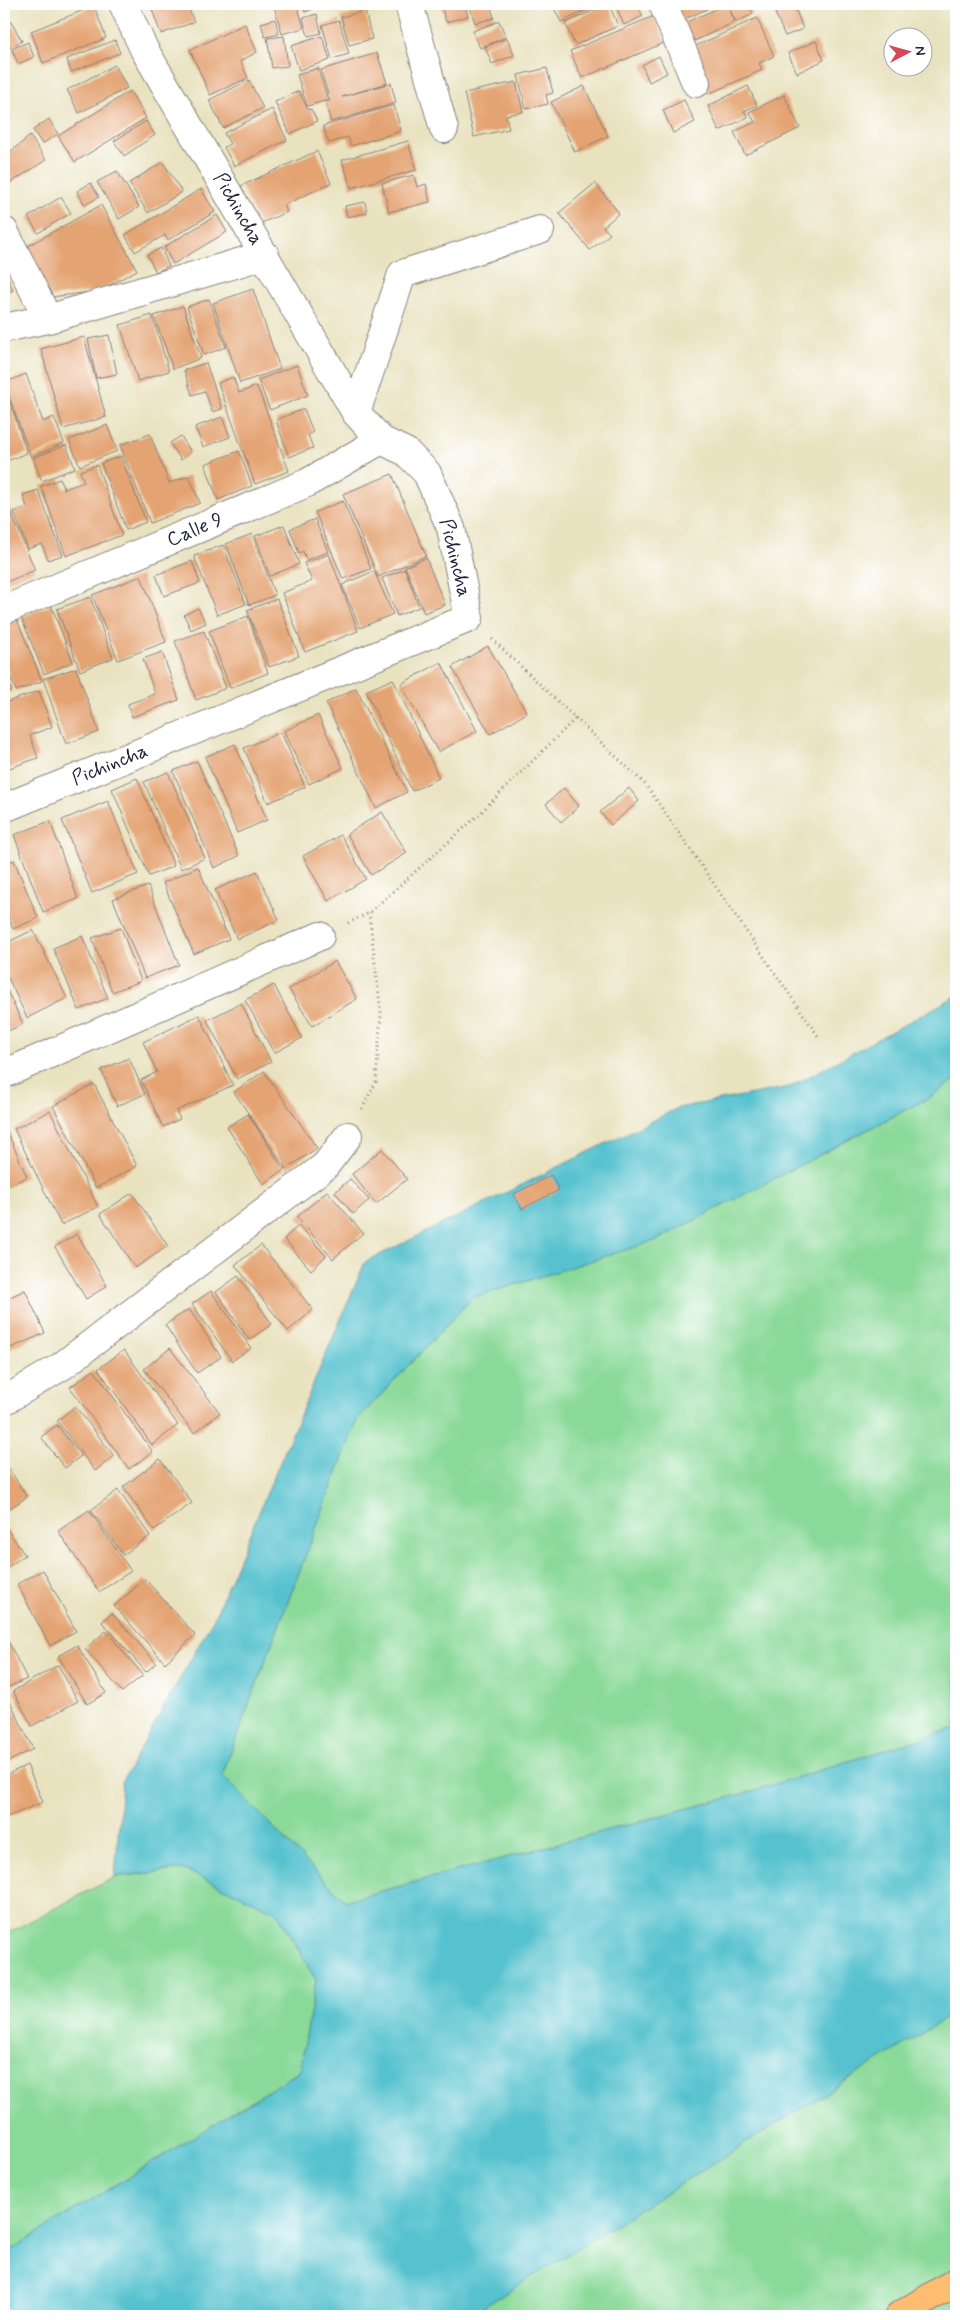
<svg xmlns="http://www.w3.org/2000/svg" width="960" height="2320" font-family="Mynerve,sans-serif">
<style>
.green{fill:#89d998;stroke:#567e6a}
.water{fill:#56c2cf;stroke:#3c7285}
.building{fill:#e4a372}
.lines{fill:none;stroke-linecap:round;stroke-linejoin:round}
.minor-casing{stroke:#86827d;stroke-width:30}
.major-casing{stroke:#86827d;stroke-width:30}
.path{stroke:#86827d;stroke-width:3;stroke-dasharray:1 4;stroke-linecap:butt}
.minor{stroke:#fff;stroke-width:28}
.major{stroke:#febc71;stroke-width:28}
.labels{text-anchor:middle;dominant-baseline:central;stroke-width:4.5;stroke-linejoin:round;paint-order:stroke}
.street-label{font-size:20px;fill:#22223b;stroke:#fff}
</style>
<rect width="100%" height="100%" fill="#fff"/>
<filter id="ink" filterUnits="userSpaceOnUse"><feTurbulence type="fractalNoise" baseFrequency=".02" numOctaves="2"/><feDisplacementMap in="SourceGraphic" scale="10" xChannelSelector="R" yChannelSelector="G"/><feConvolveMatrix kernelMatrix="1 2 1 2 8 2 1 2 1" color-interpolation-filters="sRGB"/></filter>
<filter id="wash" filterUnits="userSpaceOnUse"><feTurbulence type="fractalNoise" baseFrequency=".0096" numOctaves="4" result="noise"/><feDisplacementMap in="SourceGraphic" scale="20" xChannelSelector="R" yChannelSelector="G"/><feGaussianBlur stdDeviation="1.12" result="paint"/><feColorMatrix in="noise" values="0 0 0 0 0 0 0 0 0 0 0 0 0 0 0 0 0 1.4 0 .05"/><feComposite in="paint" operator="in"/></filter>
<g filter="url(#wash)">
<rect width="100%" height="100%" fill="#e9e2bf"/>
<path class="green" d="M956,1079v649l-207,64 -404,109 -123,-126 135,-355 115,-122 185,-58 275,-144z
M183,1869l94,43 39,68 -16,91 -296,183v-319l111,-58z
M956,2012v304h-487l481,-302z"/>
<path class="water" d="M956,996v83l-24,17 -275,144 -185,58 -115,122 -135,355 123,126 404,-109 207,-64v284l-487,304h-465v-62l296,-183 16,-91 -39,-68 -94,-43 -68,8 7,-95 92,-164 151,-356 313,-154 112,-21z"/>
<g id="blocks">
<path class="building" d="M150,4h37l7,18 -33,12z
M281,4h16l7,24 -22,6 -8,-28z
M301,4h24l-20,8z
M448,4h17l3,12 -22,6 -5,-16z
M469,4h21l4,14 -19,5z
M552,4h25l4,9 -20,9z
M578,4h24l-20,9z
M609,4l9,22 -43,19 -10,-22z
M615,4h22l6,12 -19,9z
M670,4h34l3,5 -29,13z
M727,4h21l5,10 -17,8z
M727,4l8,18 -45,21 -8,-19z
M794,5l9,24 -18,7 -10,-23z
M94,6l12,32 -63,25 -12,-32z
M365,11l7,28 -23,6 -8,-28z
M317,14l4,19 -13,3 -5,-18z
M654,16l12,26 -84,36 -12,-27z
M8,17l14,24 -16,9 -2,-4v-27z
M757,18l17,38 -15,7 3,7 -54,24 -21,-44z
M275,19l4,15 -14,3 -4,-14z
M339,20l10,34 -17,5 -10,-34z
M499,21l7,16 -26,11 -7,-17z
M245,24l12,28 -17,9 8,17 -38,17 -20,-45z
M284,36l4,30 -16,2 -5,-30z
M322,36l8,24 -31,10 -8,-24z
M507,38l7,17 -22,9 -7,-17z
M115,40l5,13 -49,19 -4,-13z
M816,41l8,19 -27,13 -9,-20z
M28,42l6,15 -16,7 -6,-15z
M377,53l10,30 -45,14 49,-14 5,20 -65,19 -6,-20 5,-1 -9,-31z
M659,56l8,17 -18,9 -7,-17z
M115,65l12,23 -48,25 -12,-23z
M318,68l10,32 -21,6 -10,-31z
M547,68l6,25 -7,2 2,9 -22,5 -8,-34z
M249,80l14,28 -40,20 -14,-28z
M516,82l7,30 -17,3 3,14 -35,8 -10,-44z
M584,86l24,50 -33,16 -24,-50z
M748,86l9,19 -13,6 4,6 -29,14 -11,-25z
M130,91l16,27 -71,44 -17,-26z
M299,91l9,19 3,-1 6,12 -27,13 -15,-32z
M784,95l16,33 -55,27 -11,-23 21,-10 -6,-10z
M684,100l11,22 -22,11 -10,-23z
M394,105l7,26 -50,15 -3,-9 -19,6 -6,-17z
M272,109l15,31 -53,26 -10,-19 6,-3 -6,-11z
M49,119l9,15 -16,10 -9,-14z
M146,121l9,14 -31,21 -10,-15z
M30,136l16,24 -42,27v-30z
M408,141l8,29 -65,18 -9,-28z
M317,151l14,32 -47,22 3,7 -28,12 -18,-38z
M163,162l19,30 -34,21 -19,-30z
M117,171l22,36 -20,12 -22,-37z
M414,175l3,12 9,-3 4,18 -41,10 -7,-29z
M91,183l8,14 -14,8 -8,-14z
M595,183l24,30 -16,14 7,7 -20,16 -31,-37z
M201,189l14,23 -47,28 -3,-5 -30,17 -10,-17z
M61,197l10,16 -33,20 -10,-16z
M365,202l2,11 -20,4 -2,-11z
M101,205l36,65 -38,21 -48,6 -27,-49z
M217,215l10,17 -54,32 -9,-17z
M161,248l8,18 -13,6 -9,-17z
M4,269l9,21 -9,4z
M253,289l27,80 -40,14 -27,-80z
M209,299l17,48 -22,8 -17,-48z
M183,306l18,52 -28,11 -19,-53z
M152,315l17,56 -31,10 -18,-56z
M109,335l8,39 -21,4 -8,-39z
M84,337l22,80 -43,12 -22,-80z
M206,363l16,46 -10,3 -7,-21 -13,4 -8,-25z
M297,365l11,30 -38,15 -12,-30z
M26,374l17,48 11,-5 10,26 -33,14 -27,-74z
M233,377l6,16 18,-7 32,85 -34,13 -37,-101z
M4,384l23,69 -23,9z
M304,409l9,23 -5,3 5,13 -24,9 -13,-37z
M222,417l8,20 -27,10 -8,-20z
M107,425l10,26 -37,15 -11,-26z
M150,434l19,49 20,-7 11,27 -50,20 -30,-78z
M181,436l10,16 -10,8 -11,-17z
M66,445l9,23 -33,13 -9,-23z
M239,451l13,35 -34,14 -13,-36z
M121,456l25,66 -20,8 -25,-67z
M97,465l25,70 -56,21 -25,-70 19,-7 4,10 20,-7 -4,-11z
M392,474l34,82 -48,21 -35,-83z
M38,490l25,65 -15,5 -6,-16 -14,5 -14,-37 13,-5 -4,-12z
M343,501l28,68 -28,10 -28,-67z
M7,502l28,68 -31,13v-80z
M315,519l13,33 -22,8 -3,-9 -4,2 -9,-24z
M284,525l15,39 -29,12 -15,-40z
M252,534l23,61 -26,10 -23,-61z
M223,545l23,59 -29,11 -23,-59z
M329,554l29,77 -53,21 -23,-59 30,-12 -8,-18z
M426,558l19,47 -21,8 -19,-46z
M192,561l8,22 -36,13 -8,-21z
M405,569l14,38 -22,9 -15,-38z
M374,571l19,43 -33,14 -18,-43z
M141,576l25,66 -48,18 -26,-65z
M90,597l23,61 -33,13 -23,-62z
M277,599l22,57 -30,11 -22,-57z
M51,605l22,57 -29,12 -23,-57z
M198,608l8,15 -15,7 -7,-15z
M248,616l20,57 -38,15 -21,-57z
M16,617l26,64 -26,10 -12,-30v-39z
M204,631l22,57 -30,12 -21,-59z
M488,646l39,67 -37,21 -38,-67z
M162,652l17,48 -47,17 -4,-13 27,-10 -12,-35z
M441,662l36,69 -39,21 -37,-68z
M76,668l23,64 -33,12 -23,-65z
M4,671l8,20 -8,4z
M393,679l46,99 -27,13 -46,-100z
M356,688l51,104 -31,16 -50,-105z
M39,691l13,36 -22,8 8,23 -34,12v-67z
M318,715l25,53 -34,16 -25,-53z
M281,732l24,55 -37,16 -24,-55z
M235,744l32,76 -30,13 -32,-76z
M197,761l42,95 -25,12 -41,-97z
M168,772l37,86 -24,11 -37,-87z
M137,778l37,88 -25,10 -37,-87z
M564,788l15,18 -18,16 -15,-18z
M629,788l10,13 -28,24 -11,-13z
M108,801l30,73 -46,19 -30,-73z
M382,812l25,41 -36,22 -24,-41z
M50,821l28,78 -35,13 -29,-77z
M341,835l25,44 -38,22 -25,-45z
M14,860l24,58 -25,11 -9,-23v-42z
M198,867l31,72 -35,15 -31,-71z
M257,871l22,49 -42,19 -22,-49z
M148,886l31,79 -34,13 -32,-79z
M121,928l20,53 -29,11 -20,-54z
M33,930l34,68 -40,20 -23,-49v-25z
M82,936l26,62 -29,12 -26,-62z
M335,961l22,38 -45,27 -23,-37z
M4,984l19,40 -19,9z
M274,985l28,53 -28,15 -29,-53z
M241,1003l30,59 -34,17 -30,-59z
M199,1015l34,70 -57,26 4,8 -17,8 -22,-47 16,-8 -14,-30z
M129,1058l16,36 -28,12 -16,-36z
M264,1071l53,77 -31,21 -52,-77z
M94,1084l43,82 -41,22 -43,-82z
M50,1111l48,96 -37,18 -47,-96z
M248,1114l36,56 -21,14 -36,-57z
M4,1124l23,53 -23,11z
M382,1149l25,30 -31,25 -24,-30z
M551,1175l8,15 -37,19 -8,-15z
M350,1179l19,21 -16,14 -18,-22z
M327,1191l36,42 -30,26 -36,-42z
M132,1193l36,53 -33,22 -35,-54z
M299,1225l27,31 -15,14 -27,-31z
M77,1234l30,52 -21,13 -31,-52z
M261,1245l52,65 -25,21 -53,-66z
M238,1276l34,48 -23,16 -33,-48z
M25,1290l20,43 -41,18v-51z
M211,1291l40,57 -19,13 -40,-57z
M189,1309l32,48 -24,16 -32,-48z
M170,1348l50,65 -26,20 -50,-64z
M124,1350l54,75 -26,20 -54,-76z
M94,1370l59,82 -24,17 -59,-82z
M75,1406l39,50 -19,15 -38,-50z
M57,1425l24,31 -16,12 -24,-31z
M160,1459l32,44 -38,27 -31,-43z
M4,1461l23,36 -23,15z
M118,1490l32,46 -27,19 -32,-45z
M89,1510l42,61 -32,21 -41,-61z
M4,1525l21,30 -21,15z
M43,1570l33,61 -26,15 -33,-62z
M145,1579l50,56 -30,28 -51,-57z
M112,1613l44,50 -10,9 -44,-50z
M106,1631l37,44 -21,17 -37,-43z
M9,1643l18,36 -23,10 29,60 -29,15v-119z
M77,1645l29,48 -19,11 -29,-48z
M58,1665l20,36 -46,25 -19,-35z
M27,1765l16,37 -38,16 -1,-42z"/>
</g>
</g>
<g filter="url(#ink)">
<use href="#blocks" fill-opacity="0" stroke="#86827d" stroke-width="1"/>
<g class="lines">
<g class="minor-casing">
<path id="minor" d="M409,4l35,125
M663,4l33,79
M4,231l44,88
M4,328l44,-9 217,-64
M356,413l46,-139 138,-44
M4,610l303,-127 74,-43
M4,808l465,-190 -18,-90 -24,-55 -21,-21 -25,-12 -25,-27 -212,-364 -21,-45
M4,1074l316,-138
M4,1401l58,-35 263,-200 23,-30"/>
</g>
<g class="major-casing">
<path id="major" d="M899,2316l57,-34"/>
</g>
<path class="path" d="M492,639l154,146 172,251
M348,923l21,-10 104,-93 103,-102
M362,1109l14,-27 5,-69 -12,-100"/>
<use href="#minor" class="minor"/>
<use href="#major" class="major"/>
</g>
</g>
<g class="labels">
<g class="street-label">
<text transform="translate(238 209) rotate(60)">Pichincha</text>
<text transform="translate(195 530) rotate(-23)">Calle 9</text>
<text transform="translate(455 558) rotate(76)">Pichincha</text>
<text transform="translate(110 765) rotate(-22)">Pichincha</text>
</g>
</g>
<rect width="960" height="2320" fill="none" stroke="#fff" stroke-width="20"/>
<g transform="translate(908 52) rotate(84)"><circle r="24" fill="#ffffff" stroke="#a7a7b1"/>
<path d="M0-4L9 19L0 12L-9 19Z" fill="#d1495b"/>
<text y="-8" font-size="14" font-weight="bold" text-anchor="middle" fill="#22223b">N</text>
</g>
</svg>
